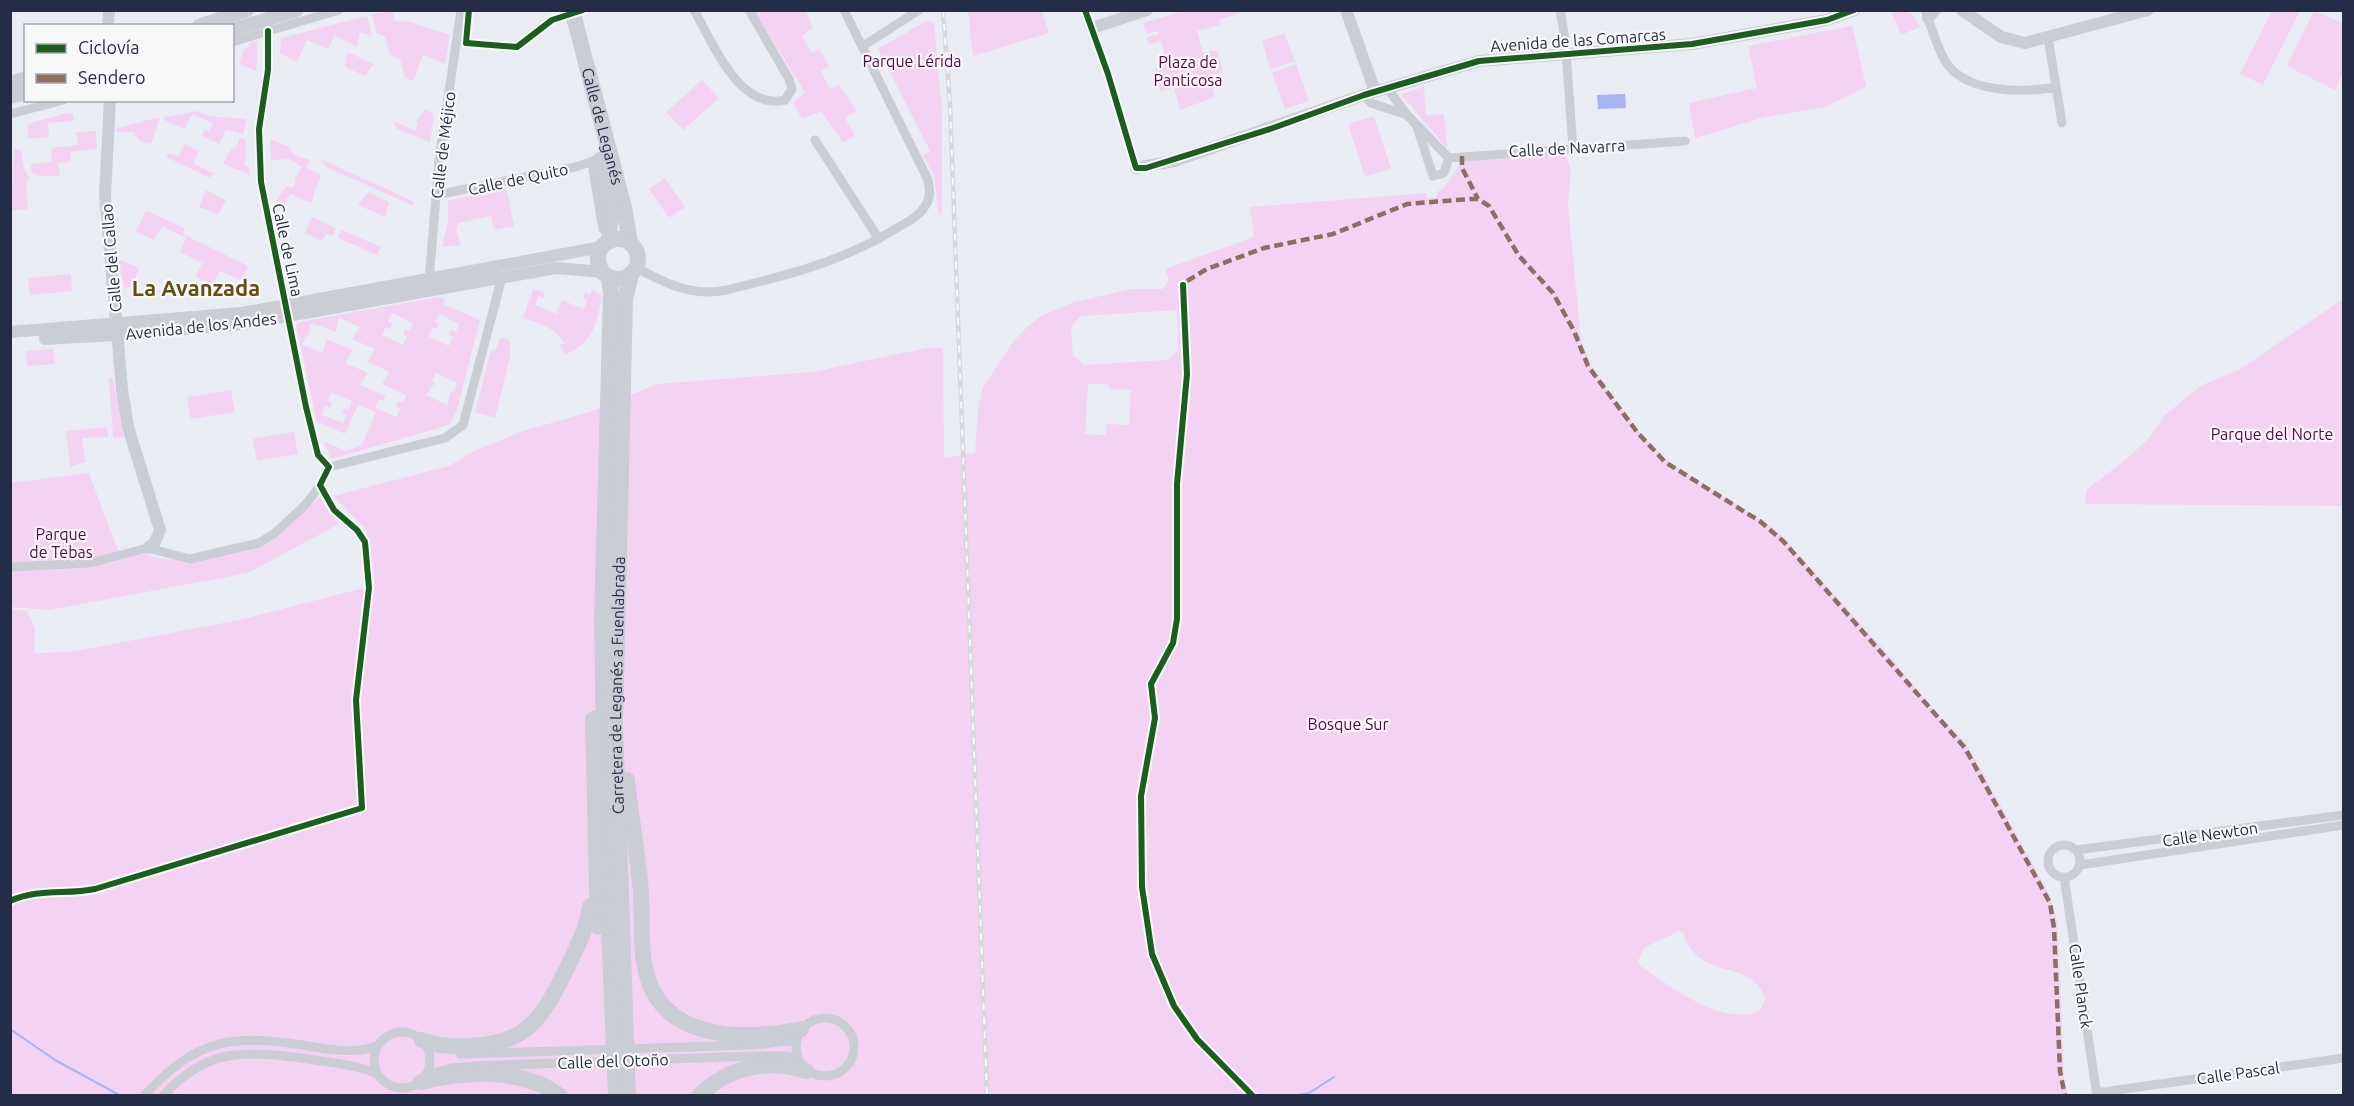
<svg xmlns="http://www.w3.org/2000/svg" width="2354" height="1106" font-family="Ubuntu,sans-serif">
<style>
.green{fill:#f4d2f3;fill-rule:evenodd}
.water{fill:#a6b5f0}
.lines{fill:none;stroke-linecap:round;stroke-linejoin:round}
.stream{stroke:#a6b5f0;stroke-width:2}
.street{stroke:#cacdd3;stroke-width:9}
.secondary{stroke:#cacdd3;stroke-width:12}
.primary{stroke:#cacdd3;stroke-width:14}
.highway{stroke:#cacdd3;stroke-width:16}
.rail-casing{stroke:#d6d8db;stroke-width:4.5}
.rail{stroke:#f8f8f8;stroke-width:2;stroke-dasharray:7;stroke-linecap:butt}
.quiet{stroke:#8d6e63;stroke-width:4.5;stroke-dasharray:9 4.5;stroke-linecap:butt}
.cycleway-casing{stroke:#f8f8f8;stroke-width:10}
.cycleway{stroke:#1b5e20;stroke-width:6}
.labels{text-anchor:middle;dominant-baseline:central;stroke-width:4.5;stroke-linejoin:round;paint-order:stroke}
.street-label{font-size:16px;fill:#252c48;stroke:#f8f8f8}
.park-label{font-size:16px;fill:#5b0455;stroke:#f8f8f8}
.district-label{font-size:22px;font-weight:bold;fill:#625013;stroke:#f8f8f8}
</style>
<rect width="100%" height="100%" fill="#eaecf4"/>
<path class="green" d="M393,11l1,10 16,1 40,13 -5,29 -22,-9 -10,26 -8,-3 -5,-19 -10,-4 -5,-18 -8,-4 -5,-19z
M754,11h52l7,17 -11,8 9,17 8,-4 10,17 -8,5 9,18 9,-4 18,26 -12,7 10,18 -12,7 -22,-32 -19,8 -9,-16 12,-11z
M968,11h74l7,22 -76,23z
M1184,11h61l-26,9 1,5 -23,6 6,22 14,-3 6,22 -14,4 6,21 -35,13 -6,-22 -14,3 -7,-22 14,-5 -6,-23 -12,3 -2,-7 12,-3 -1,-3 -12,3 -3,-11z
M1891,11c17,-1 22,-1 29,16l-19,8z
M2272,11h28l-37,74 -23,-11z
M2314,11l29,12v50l-8,17 -48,-24z
M367,16l5,20 -12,-4 -3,14 -23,-10 -6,13 -21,-9 -10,22 -17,-9 1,-15z
M928,20l6,4 8,87v104h-3l-5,-40 -11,-19 7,-5 -52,-102z
M1852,26l14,59 -4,4 -37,18 -60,10 -70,21 -6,-35 68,-15 -9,-42z
M1284,33l11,28 -25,8 -8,-28z
M258,41l-2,30 -17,-7 4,-14 6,-3v-4z
M348,52l26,12 -9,12 -20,-9z
M1296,64l13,37 -24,8 -13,-36z
M702,80l17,18 -36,32 -17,-18z
M1424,87l2,28 18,-1 3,34 -46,-54z
M425,109l9,5 -4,28 -33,-13 -3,-8 21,10 3,-8 -2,-2z
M196,111l13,5 38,3 -4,15 -17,-4 -7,14 -17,-8 3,-7 4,2 4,-8 -21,-9 -7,15 -21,-9 1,-3z
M67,113l6,1 1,7 -26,2 1,14 -21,2v-15z
M1374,116l17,53 -26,8 -17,-53z
M160,117l-9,27 -11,-3 -7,-9h-17l1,-4z
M96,131l1,18 -27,3 1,10 -13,1 2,13h-23l-6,-5v-7l20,-2 1,-14 26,-3 -2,-13z
M240,137l6,3 -1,26 4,1 1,8 -27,-11 8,-15 5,-1z
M270,139l19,8 5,8 16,5 -4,8 15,7 -10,28 -21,-9 -7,13 -6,-2v-6l10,-13 6,2 3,-7 -2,-1 8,-13 -13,-8 -18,1z
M184,144l15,7 -6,12 20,10 -3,5 -44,-21 3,-4 10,3z
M14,149l7,1 3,18 6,12 -4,1 2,28 -17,2z
M1565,155c10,16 3,31 3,51l13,134 10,25 14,22 38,49 26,26 107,68 111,123 48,59 33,34 81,148 8,26 2,31 5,129 4,15 -2057,1v-487l16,2 8,18 -1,24 37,-1 168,-32 136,-35 -9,-56 -33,-33 116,-30 27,-16 47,-19 67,-19 67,-28 155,-12 114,-24h17l1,110 31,-5 3,-43 5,-23 30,-45 13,-14 15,-12 30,-13 60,-14h32l6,-9 -4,-11 89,-32 -4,-30 177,-14 -1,5h10l3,-8 4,-1 18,-26 6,-2zM1177,310l1,40 -11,10 -83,5 -11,-9 -2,-30 10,-10zM1088,384h20l1,5 22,1 -2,35 -22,-1 -1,11 -21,-1zM1679,931l4,2c16,50 70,24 82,66l-4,10c-34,22 -94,-25 -121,-43l-2,-5 6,-13z
M320,159l93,42 1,5 -88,-39z
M665,178l20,29 -16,11 -20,-29z
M506,188l8,38 -20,4 -3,-14 -33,7 -2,7 5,15 -19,2 6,-26v-20z
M206,190l20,10 -8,15 -19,-8z
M368,192l21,10 -4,15 -27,-12z
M146,211l38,17 -1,6 65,32 -7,14 -21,-9 -7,13 -17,-7 6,-14 -22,-11 6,-14 -24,-12 -8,14 -18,-8z
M312,217l24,11 -3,8 -7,-2 -4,7 -17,-8z
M341,230l40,17 -4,8 -39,-17z
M118,259l21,9 -6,18 -9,2z
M71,274l1,17 -42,4 -2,-17z
M533,289l12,4 -2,5 -4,-2 -4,9 21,9 6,-14 22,9 3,-9 -4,-2 2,-5 5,2 2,-5 10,6c-6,30 -8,45 -37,59l-5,-10 5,-1c-9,-16 -25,-20 -42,-26z
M440,297l6,3 -3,4 37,16 -23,90 -8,15 -118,34 -8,-18 24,10 15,-6 14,-33 -18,-7 -13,29 -28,-12 -21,-97 4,-3zM392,313l21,10 -3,8 -5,-2 -2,5 4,3 -4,8 -21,-10 4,-8 4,2 3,-5 -5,-2zM439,314l20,10 -3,8 -5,-2 -2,5 4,3 -4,8 -21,-10 4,-8 5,1 2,-5 -4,-2zM339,318l21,9 -8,12 23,10 -8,13 23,10 -8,12 24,11 -3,8 -5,-2 -2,5 4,3 -3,8 -22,-9 4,-8 4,1 3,-5 -26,-11 8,-12 -23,-10 8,-13 -27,-11 -3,14 -21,-8 4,-9 2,1 3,-14 25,9zM436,373l21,10 -3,9 -3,-1 -4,14 -21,-10 9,-12 -3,-2zM331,393l21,8 -3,9 -5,-2 -2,5 4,2 -3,8 -21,-8 3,-9 5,2 2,-5 -4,-2z
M2343,299v207l-258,-2 1,-14 43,-33 20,-19 16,-23 37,-30 37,-15z
M500,338h6l4,4v15l-15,61 -20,-6 16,-61 5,-2z
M53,349l2,15 -28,2 -1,-15z
M113,377l11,61 -11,-1 -4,-59z
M231,390l4,22 -44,7 -4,-22z
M107,427l1,10 -26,1 3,24 -15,5 -4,-36z
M294,432l4,22 -41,7 -4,-22z
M89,473l29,78 -9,12 35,-9c21,12 108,1 127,-13 17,-12 32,-30 48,-44l20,27 -91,49 -199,37 -38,-3 -1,-37 5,-1 -4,-7v-79z"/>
<path class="water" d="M1625,94l1,14 -28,1 -1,-14z"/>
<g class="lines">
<path class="stream" d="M10,1029l45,31 66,36
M1294,1096l15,-3 25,-16"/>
<path class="street" d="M694,10c19,33 45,101 91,90l7,-11 -3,-10 -40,-69
M1085,10l23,64 28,94
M1560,10l5,29 8,109
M1925,10c6,16 11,34 19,49 19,35 79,34 112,28
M268,31v39l-9,59 2,53 45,225 12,48 11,12
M2048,38l14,85
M232,42l107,-32
M863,46l56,-36
M1387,88l20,27 42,43 236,-17
M1364,95l7,8 36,12
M10,114l54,-14
M1417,127l16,49 11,-3 5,-15
M815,140l64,99
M600,159l-7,11 10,59
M436,195l139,-28 25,-8
M637,268c29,16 56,29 90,22 58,-14 113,-28 165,-59 11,-7 26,-13 33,-25 6,-8 5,-17 3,-26l-84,-170
M429,281l10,-121 22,-150
M329,467l116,-29 18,-13 39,-148
M10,567l80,-4 58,-15 42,11 69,-16 16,-10 29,-27 14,-17 11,-22
M2048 861a16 16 0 1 1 32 0a16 16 0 1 1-32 0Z
M2076,850l268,-35
M2080,865l264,-40
M2064,877l33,219
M796 1047a29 29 0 1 1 58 0a29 29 0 1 1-58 0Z
M374 1060a28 28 0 1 1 56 0a28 28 0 1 1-56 0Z
M460,1054l293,-9 43,-5
M429,1074l22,-6 26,-2 276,-10h35l11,5
M2096,1093l248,-35
M144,1096c53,-59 90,-62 165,-50 22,4 46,8 68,0
M163,1096c45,-50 83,-45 145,-37 23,4 46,5 68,14"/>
<path class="secondary" d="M1346,10l29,81
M1962,10l39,27 24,6 123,-33
M1928,18l7,-8
M108,26l1,-16
M1092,28l55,-18
M110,100l-5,95 17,194 6,38 32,103 -5,12 -7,6
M1136,168l38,-7 190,-66 115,-34 213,-17 135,-24 27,-10
M10,332l232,-19 360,-66
M45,339l87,-5 111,-10 313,-56 47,4"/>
<path class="primary" d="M199,26l48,-16
M232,30l65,-20
M10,83l16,-5
M10,97l16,-4"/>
<g class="highway">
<path id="s1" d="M572,10l52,197 6,35"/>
<path d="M600,160l11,50 -2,31"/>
<circle cx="618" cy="259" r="20"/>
<path d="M609,277l2,17 -9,326 4,237 10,239"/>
<path d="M593,719l5,208"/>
<path d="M627,780c4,37 11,75 14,113 2,28 -2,58 7,86 20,63 101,61 153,50"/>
<path d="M422,1040c16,7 30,6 46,6 59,-1 74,-28 98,-76 10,-21 21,-41 24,-64"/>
<path d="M421,1082c41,-11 104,-14 139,14"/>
<path id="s2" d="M628,1096l-13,-371 10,-426 6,-24"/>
<path d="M699,1096c29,-29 69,-38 107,-25"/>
</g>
<g class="rail-casing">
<path id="rail" d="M943,10l7,95 37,991"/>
</g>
<use href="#rail" class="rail"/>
<path class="quiet" d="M1462,156v12l16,31
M1187,281l20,-12 57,-21 69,-14 74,-30 63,-5h8l11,7 30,50 34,37 21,38 14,35 49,66 28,30 96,60 23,20 181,206 85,155 4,25 6,143 5,25"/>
<g class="cycleway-casing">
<path id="cycleway" d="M469,10l-3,33 51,4 35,-27 31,-10
M1085,10l23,64 28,94h10l127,-40 91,-33 115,-34 213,-17 135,-24 27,-10
M1183,285l4,89 -10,110v135l-4,24 -22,41 4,34 -14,78 1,91 10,67 22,52 23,33 56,57
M10,901c28,-13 56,-6 85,-12l267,-81 -6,-108 13,-112 -4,-46 -8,-12 -23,-20 -14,-25 9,-18 -11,-12 -12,-48 -45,-225 -2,-53 9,-59v-39"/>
</g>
<use href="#cycleway" class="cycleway"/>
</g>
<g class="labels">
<g class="street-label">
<text transform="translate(1578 40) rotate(-4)">Avenida de las Comarcas</text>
<text stroke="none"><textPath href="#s1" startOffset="120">Calle de Leganés</textPath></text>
<text transform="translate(443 145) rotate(-83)">Calle de Méjico</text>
<text transform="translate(1567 148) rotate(-3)">Calle de Navarra</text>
<text transform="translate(518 179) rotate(-12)">Calle de Quito</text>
<text transform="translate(288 250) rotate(78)">Calle de Lima</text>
<text transform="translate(111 258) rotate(-95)">Calle del Callao</text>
<text transform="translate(201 326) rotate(-6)">Avenida de los Andes</text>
<text stroke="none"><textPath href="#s2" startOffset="411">Carretera de Leganés a Fuenlabrada</textPath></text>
<text transform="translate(2210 834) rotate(-8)">Calle Newton</text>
<text transform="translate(2081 986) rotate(82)">Calle Planck</text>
<text transform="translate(613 1061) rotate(-2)">Calle del Otoño</text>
<text transform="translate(2238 1073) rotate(-8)">Calle Pascal</text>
</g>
<g class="park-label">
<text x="912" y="61">Parque Lérida</text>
<text x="1188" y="62">Plaza de<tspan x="1188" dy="18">Panticosa</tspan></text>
<text x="2272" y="434">Parque del Norte</text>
<text x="61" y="534">Parque<tspan x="61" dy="18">de Tebas</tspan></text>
<text x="1348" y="724">Bosque Sur</text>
</g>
<g class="district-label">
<text x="196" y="287">La Avanzada</text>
</g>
</g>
<rect width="2354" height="1106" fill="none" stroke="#252c48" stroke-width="24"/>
<rect x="24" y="24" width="210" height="78" fill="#f8f8f8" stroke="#a4a6b2" stroke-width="1.5"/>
<rect x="36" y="44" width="30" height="9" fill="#1b5e20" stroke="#a4a6b2" stroke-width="1.5"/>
<text x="78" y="54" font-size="18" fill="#252c48">Ciclovía</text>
<rect x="36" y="74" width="30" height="9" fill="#8d6e63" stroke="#a4a6b2" stroke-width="1.5"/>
<text x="78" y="84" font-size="18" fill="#252c48">Sendero</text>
</svg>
